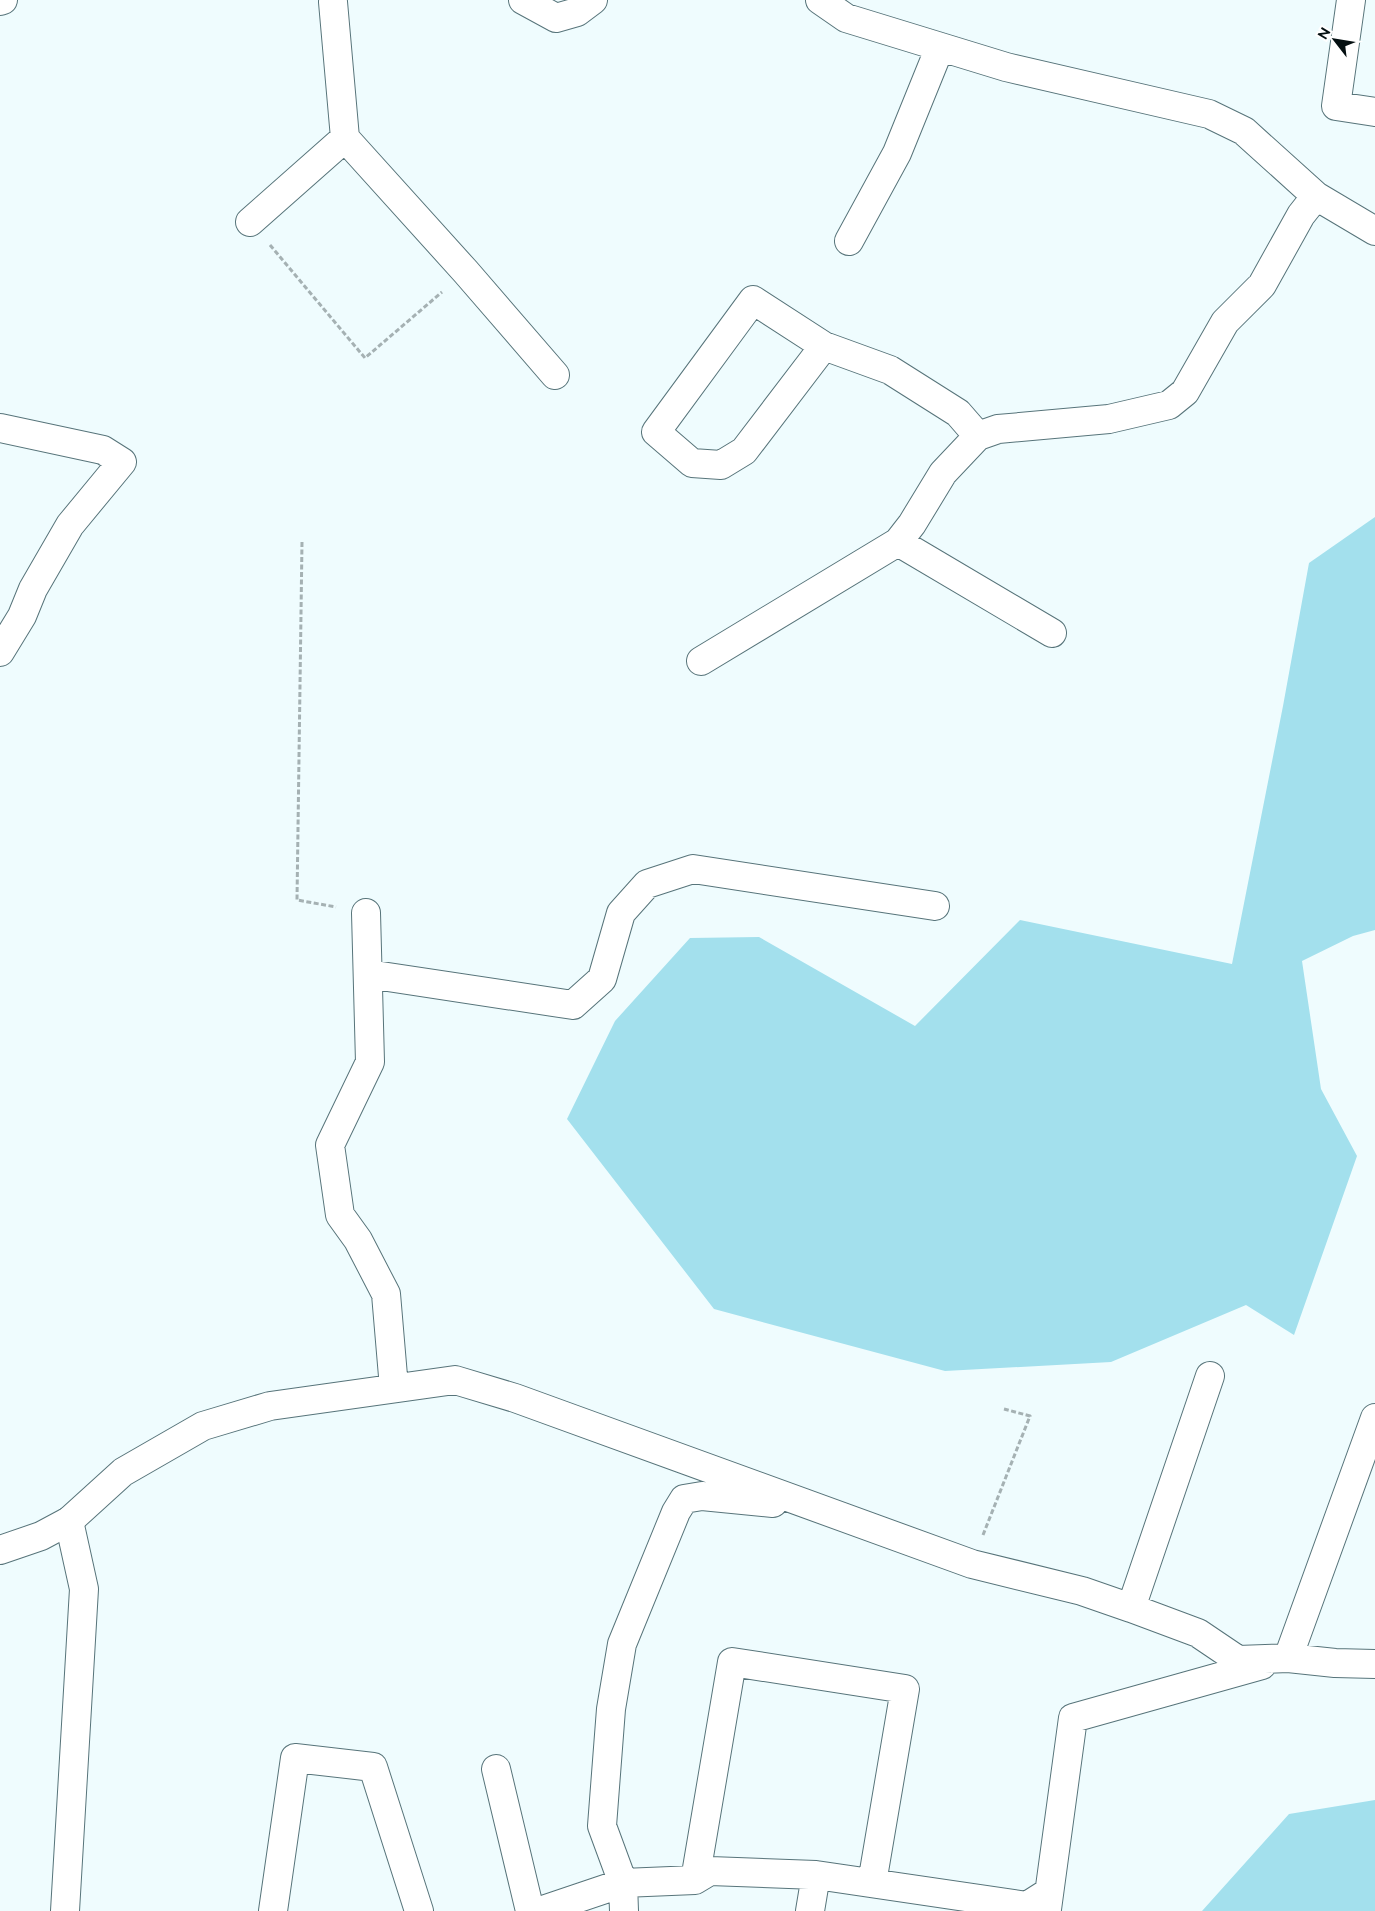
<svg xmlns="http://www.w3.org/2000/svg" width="1375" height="1911" font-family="Raleway,sans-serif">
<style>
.green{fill:#a3e0ed}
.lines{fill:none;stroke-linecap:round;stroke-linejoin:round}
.minor-casing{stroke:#57747a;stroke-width:30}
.tertiary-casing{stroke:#57747a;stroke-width:30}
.path{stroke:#a5b1b3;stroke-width:3;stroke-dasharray:5 2.5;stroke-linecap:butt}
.minor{stroke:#fff;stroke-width:28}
.tertiary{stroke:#fff;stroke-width:28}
</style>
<rect width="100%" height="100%" fill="#effcfe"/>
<path class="green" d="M1375,517v413l-22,6 -51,25 19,128 36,67 -63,179 -48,-30 -135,57 -166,9 -231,-62 -147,-190 48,-98 75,-83 69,-1 156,89 105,-106 212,44 51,-258 26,-143z
M1375,1800v111h-173l87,-97z"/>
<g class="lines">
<g class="minor-casing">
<path id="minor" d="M523,0l33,18 21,-6 16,-12
M820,0l26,18 160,49 203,47 35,17 72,65 59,35
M1351,0l-15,106 39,6
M0,1l3,-1
M333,2l12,136 121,134 89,103
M250,222l95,-84
M849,241l48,-88 43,-106
M824,346l-80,105 -23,14 -29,-2 -36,-31 97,-132 71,46 66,24 68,43 20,23
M0,428l103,22 19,12 -52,63 -37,64 -11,27 -22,36
M898,542l154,91
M701,661l197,-119 14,-18 31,-51 35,-37 20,-7 111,-10 60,-14 16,-13 40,-70 37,-37 39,-70 15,-19
M366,913l4,149 -40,83 10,70 18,25 28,54 8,94
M368,974l205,31 29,-26 19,-66 26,-29 46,-15 242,37
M0,1550l41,-14 28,-15 54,-49 80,-46 67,-20 185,-26 60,18 457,166 110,27 49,17 67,25 40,27 50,-2 47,5 40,1
M1131,1608l79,-232
M1288,1658l87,-240
M496,1769l34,142
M695,1880l37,-218 173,27 -33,194
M1047,1909l26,-191 189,-53
M273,1911l22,-153 78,9 46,144
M540,1911l83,-28 72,-3 15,-9 106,4 211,31 22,-14
M624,1911l-1,-28 -21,-57 9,-117 11,-65 54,-132 8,-13 18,-3 71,7
M810,1911l6,-36"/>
</g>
<g class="tertiary-casing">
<path id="tertiary" d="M65,1911l19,-322 -15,-68"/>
</g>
<path class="path" d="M270,245l95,113 77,-66
M302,542l-5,358 39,7
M983,1535l47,-119 -26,-7"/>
<use href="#minor" class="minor"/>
<use href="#tertiary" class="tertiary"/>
</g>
<g transform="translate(1335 40) rotate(301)" stroke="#ffffff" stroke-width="4" paint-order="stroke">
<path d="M0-4L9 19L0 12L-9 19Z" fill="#040f11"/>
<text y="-8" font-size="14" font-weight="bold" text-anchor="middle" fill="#040f11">N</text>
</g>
</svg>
